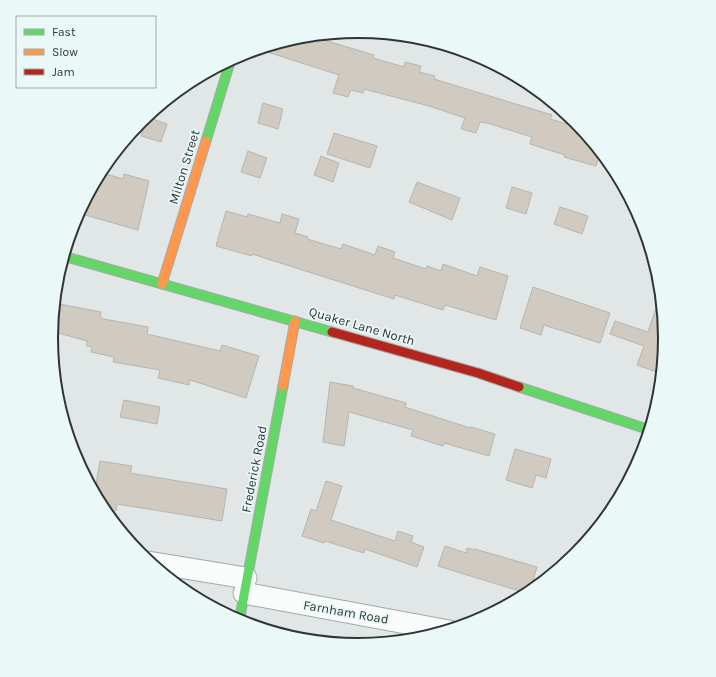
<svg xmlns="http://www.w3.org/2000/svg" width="716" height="677" font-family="Karla,sans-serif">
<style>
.building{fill:#d1cac0;stroke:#b4b6b4}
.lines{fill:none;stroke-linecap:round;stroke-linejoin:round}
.street-casing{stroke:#a4a9a8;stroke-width:23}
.fast-casing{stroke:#a4a9a8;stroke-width:11}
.slow-casing{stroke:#a4a9a8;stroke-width:11}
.jam-casing{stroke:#a4a9a8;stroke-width:11}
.street{stroke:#fafbfb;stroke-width:21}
.fast{stroke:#63d668;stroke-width:9}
.slow{stroke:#ff974d;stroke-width:9}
.jam{stroke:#b3261e;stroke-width:9}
.labels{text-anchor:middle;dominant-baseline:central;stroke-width:3.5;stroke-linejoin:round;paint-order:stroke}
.street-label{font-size:13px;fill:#2f3534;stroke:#eaf8f7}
.rim{fill:none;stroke:#2f3534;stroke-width:2}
</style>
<rect width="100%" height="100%" fill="#e0e7e6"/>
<path class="building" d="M310,36l64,19 -1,3 31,9 1,-5 16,4 -2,6 16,4 -1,3 118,36 -2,4 31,9 20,24 -5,14 -32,-9 1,-2 -35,-11 2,-7 -45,-14 -7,-1 -4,11 -15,-4 4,-11 -36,-12 -65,-17 -1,4 -12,-3 -3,7 -15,-4 6,-18 -81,-26 40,-12z
M263,103l20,6 -5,20 -20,-6z
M147,117l20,7 -6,18 -20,-6z
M334,133l43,13 -7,22 -43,-14z
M248,151l19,7 -7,20 -19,-6z
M321,156l18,7 -6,19 -19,-7z
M100,172l23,7 1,-5 25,7 -11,49 -60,-17z
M417,182l43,16 -8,22 -43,-18z
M512,187l20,6 -6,21 -20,-6z
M560,207l28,9 -6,18 -28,-10z
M226,211l21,6 1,-3 32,9 2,-9 17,5 -4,14 13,4 -1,2 34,10 2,-5 32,11 3,-9 17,6 -2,6 33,11 1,-3 14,5 2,-7 34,12 3,-9 28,9 -12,44 -51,-15 -2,5 -48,-15 -1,4 -142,-45v2l-36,-10z
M533,287l77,26 -10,30 -56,-18 -3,10 -21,-7z
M661,293l5,46 -4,35 -25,-9 7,-19 -34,-12 5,-13 33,11z
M54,303l47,9 -1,5 4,2 44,8 -1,7 73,17 2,-6 37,11 -13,42 -56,-18 -1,5 -31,-7 2,-8 -47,-8 1,-5 -23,-5 1,-5 -5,-1v-5l-36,-10z
M330,382l23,4v2l53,15 -1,4 65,21 1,-1 24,7 -6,22 -45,-13 -1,3 -32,-10 2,-6 -64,-18 -5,34 -21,-4z
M124,400l36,7 -3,17 -37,-7z
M515,449l36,10 -5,19 -10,-3 -4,13 -26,-8z
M100,461l32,5 -2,7 97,16 -5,32 -105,-17 -1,7 -14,-2 -8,-14z
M326,481l16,5 -11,34 64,21 3,-10 15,5 -2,6 13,5 -7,20 -52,-18 -1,4 -39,-12 -1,2 -22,-7 9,-27 5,2z
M445,546l21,7 1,-5 8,2v-1l62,18 -8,27 -91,-28z"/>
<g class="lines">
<g class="street-casing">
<path id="street" d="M148,562l98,16
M244,593l205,38"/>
</g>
<g class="fast-casing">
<path id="fast" d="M206,141l25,-82
M63,256l269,76
M519,387l131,43
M239,622l44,-236"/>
</g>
<g class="slow-casing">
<path id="slow" d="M162,284l44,-143
M283,386l12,-65"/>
</g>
<g class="jam-casing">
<path id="jam" d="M332,332l146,41 41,14"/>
</g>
<use href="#street" class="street"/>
<use href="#fast" class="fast"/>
<use href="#slow" class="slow"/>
<use href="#jam" class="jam"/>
</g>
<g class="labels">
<g class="street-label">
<text transform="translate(184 167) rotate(-73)">Milton Street</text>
<text transform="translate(362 326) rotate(16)">Quaker Lane North</text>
<text transform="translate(254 469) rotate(-79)">Frederick Road</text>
<text transform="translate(346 612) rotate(10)">Farnham Road</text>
</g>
</g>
<path d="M0 0H716V677H0ZM58 338a300 300 0 1 1 600 0a300 300 0 1 1-600 0Z" fill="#eaf8f7" fill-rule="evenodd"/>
<path class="rim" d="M58 338a300 300 0 1 1 600 0a300 300 0 1 1-600 0Z"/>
<rect x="16" y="16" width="140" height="72" fill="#eaf8f7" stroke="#9faaa9"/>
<rect x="24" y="29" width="20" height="6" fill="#63d668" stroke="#9faaa9"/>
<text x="52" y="36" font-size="12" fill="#2f3534">Fast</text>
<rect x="24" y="49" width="20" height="6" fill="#ff974d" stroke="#9faaa9"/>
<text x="52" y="56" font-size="12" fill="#2f3534">Slow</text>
<rect x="24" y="69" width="20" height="6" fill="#b3261e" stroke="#9faaa9"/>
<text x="52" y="76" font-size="12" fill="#2f3534">Jam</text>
</svg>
